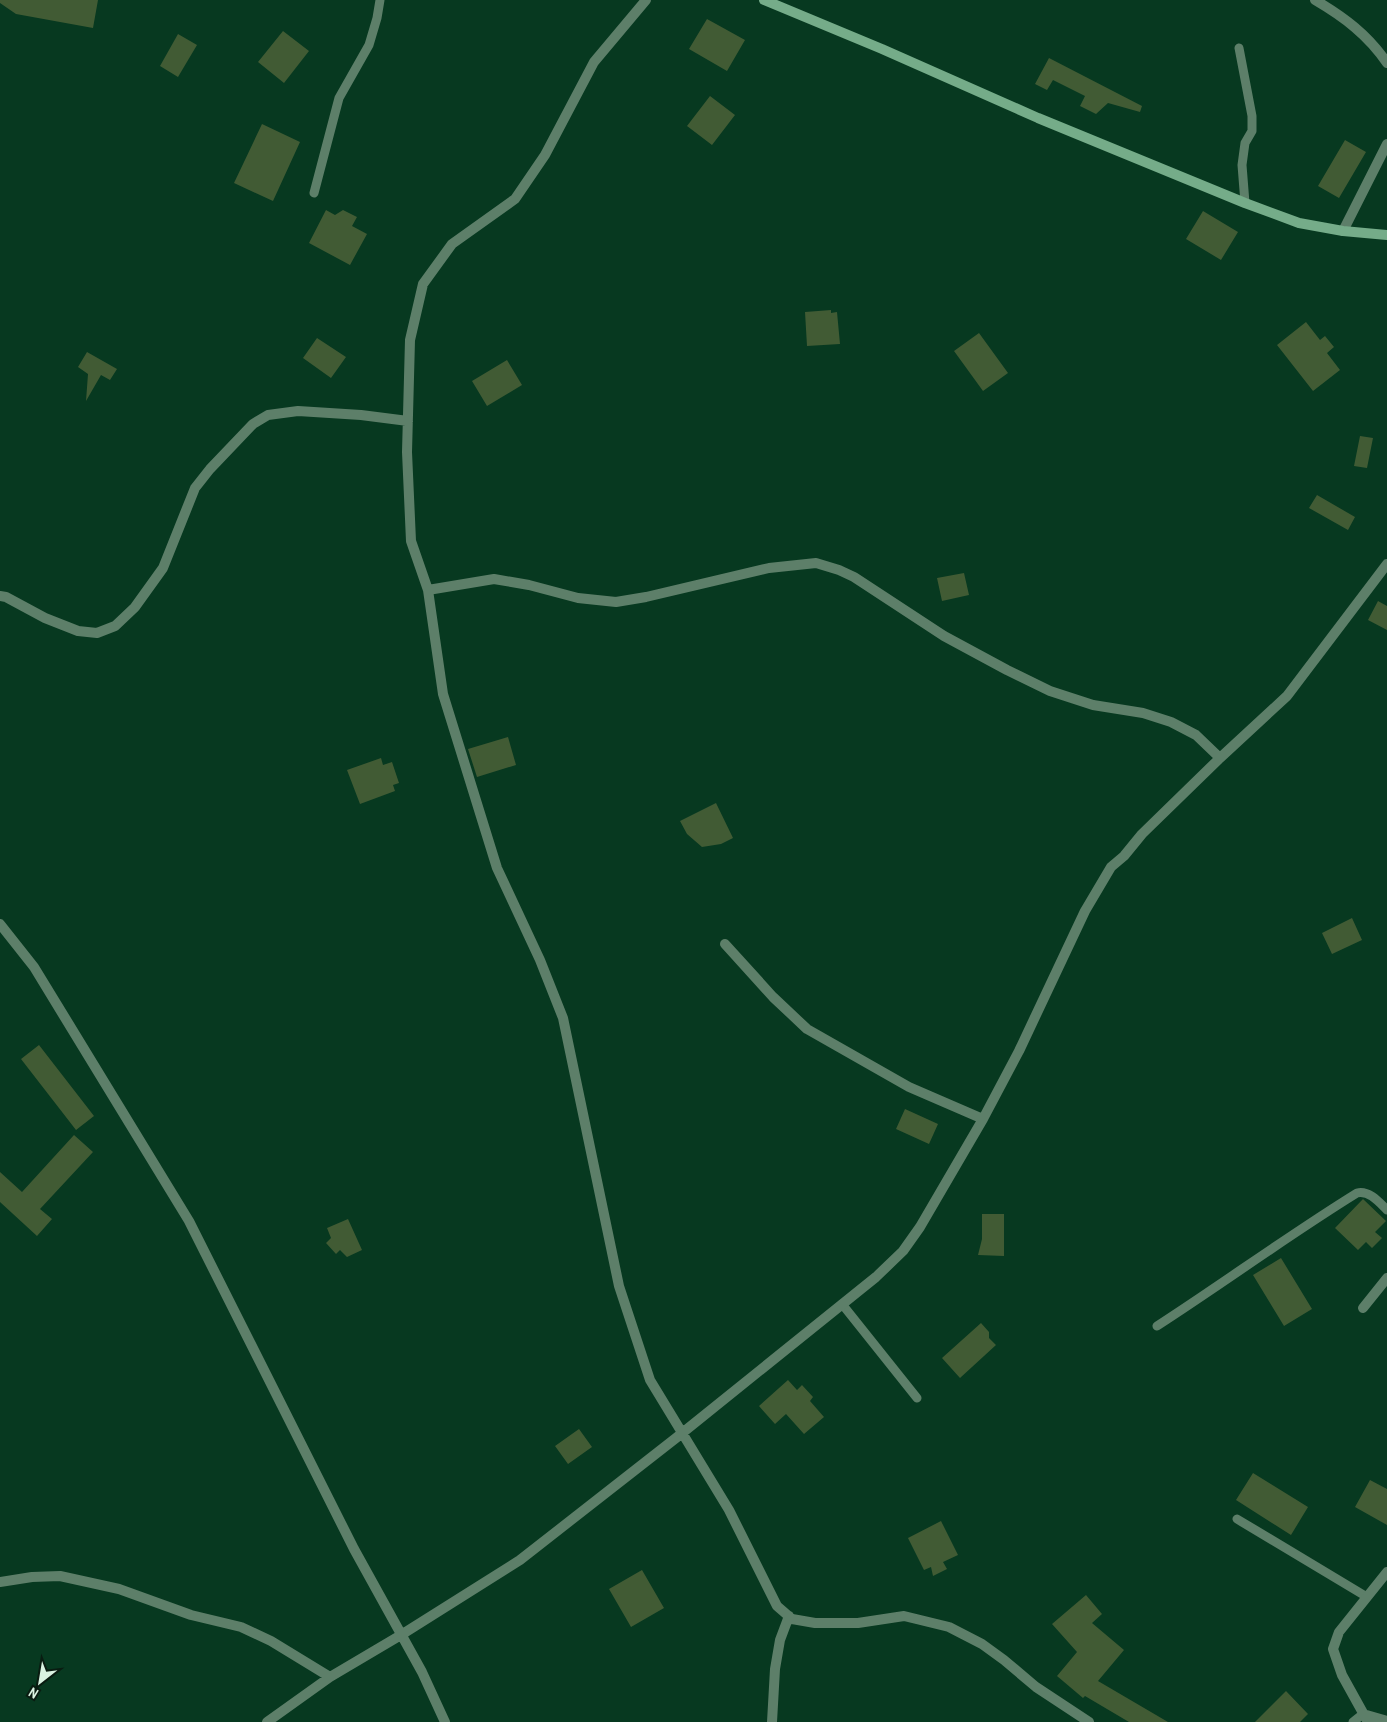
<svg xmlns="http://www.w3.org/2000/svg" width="1387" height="1722" font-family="'Archivo Narrow',sans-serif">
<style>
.building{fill:#415b34}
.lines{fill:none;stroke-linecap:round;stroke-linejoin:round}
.lane{stroke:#5d7f69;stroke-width:9}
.street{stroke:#5d7f69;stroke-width:10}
.secondary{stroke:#75ac89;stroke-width:10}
</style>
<rect width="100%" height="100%" fill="#073920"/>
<path class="building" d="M0,0h98l-5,28 -77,-14 -16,-11z
M707,19l38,21 -18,31 -38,-22z
M283,31l26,20 -25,32 -26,-21z
M178,34l19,11 -19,32 -18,-11z
M1049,58l93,48 -2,6 -32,-9 -12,11 -16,-8 5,-10 -32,-16 -6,10 -12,-6z
M710,96l25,19 -23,30 -25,-19z
M262,124l38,18 -27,59 -39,-18z
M1345,140l21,12 -27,46 -21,-12z
M326,210l9,5 8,-5 14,7 -5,9 15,8 -17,31 -41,-22z
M1203,211l35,21 -17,28 -35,-21z
M831,310v3l6,-1 3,32 -33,2 -2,-34z
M1306,322l14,18 5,-4 9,11 -7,6 13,17 -27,21 -36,-46z
M979,333l29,40 -25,18 -29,-40z
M317,338l29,19 -15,21 -28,-20z
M87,352l30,17 -7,11 -9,-5 -15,26 2,-27 -10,-7z
M507,360l15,25 -35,21 -15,-25z
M1360,436l13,2 -6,30 -13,-2z
M1317,495l38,22 -7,13 -39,-22z
M964,573l5,22 -27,6 -5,-23z
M1378,601l9,5v24l-19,-10z
M508,737l8,28 -39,12 -9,-28z
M381,758l2,7 9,-3 7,21 -6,2 2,6 -35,13 -13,-34z
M716,803l17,35 -12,6 -19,3 -15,-13 -7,-13z
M1352,918l10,22 -30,14 -10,-21z
M39,1045l55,71 -18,14 -55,-71z
M905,1109l33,15 -9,20 -33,-15z
M74,1135l19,17 -53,57 12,10 -15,17 -37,-34v-30l22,20z
M1363,1199l23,22 -11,11 7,6 -10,10 -6,-6 -8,8 -23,-22z
M982,1214h22v42l-26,-1 4,-16z
M348,1219l14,31 -15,7 -7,-7 -4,4 -10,-11 5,-5 -4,-10z
M1281,1258l31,51 -28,17 -31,-51z
M981,1323l8,9v6l7,7 -36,33 -18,-20z
M788,1380l9,10 5,-5 11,12 -3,4 14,16 -20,17 -18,-20 -11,10 -16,-18z
M579,1429l13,18 -24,17 -13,-18z
M1253,1473l55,34 -17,28 -55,-35z
M1370,1480l17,9v36l-32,-18z
M941,1521l17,34 -15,7 4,7 -14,7 -2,-9 -7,3 -16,-32z
M642,1570l22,38 -33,19 -22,-38z
M1086,1595l16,19 -10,9 32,27 -26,31 70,41h-39l-44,-26 -2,2 -26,-22 20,-24 -25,-28z
M1286,1691l22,23 -8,8h-45z"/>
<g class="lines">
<path class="lane" d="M1239,48l13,68v15l-7,12 -3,22 3,38
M314,193l25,-95 30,-53 8,-27 3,-18
M842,1304l75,94
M1157,1326c68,-44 132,-91 200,-133 12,-3 22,9 30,17
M1237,1519l130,78
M1353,1722l10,-8"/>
<path class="street" d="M646,0l-52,62 -49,93 -30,44 -63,45 -29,40 -13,56 -3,112 4,89 17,49 15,104 54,174 43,92 23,58 56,268 31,94 79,130 48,96 15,13 23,4h43l46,-7 45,11 33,17 22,16 32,27 53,35
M1315,0c29,17 53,35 72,63
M1343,231l44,-87
M428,590l66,-11 35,6 49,13 38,4 30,-5 123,-29 47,-5 23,7 15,7 90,59 63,34 43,21 43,14 50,8 28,9 25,13 24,23
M0,596l6,1 39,21 33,13 19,2 18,-7 20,-19 28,-39 32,-80 15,-19 43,-45 15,-9 30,-4 63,4 47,6
M0,924l34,43 155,254 165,328 68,123 23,50
M725,944l48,53 34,32 102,58 74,32
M1363,1308l24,-30
M0,1582l32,-5 28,-1 59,13 72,26 50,12 30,14 59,36
M1363,1714l24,7
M267,1722l63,-45 71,-42 119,-75 156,-122 200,-161 27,-26 17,-24 63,-108 36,-68 66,-140 26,-44 13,-11 18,-22 78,-76 67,-62 100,-132
M772,1722l3,-53 5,-29 9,-24
M1368,1722l-26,-47 -9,-26 6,-17 48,-60"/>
<path class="secondary" d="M764,0l118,49 156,69 207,85 54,20 44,8 44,4"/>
</g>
<g transform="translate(40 1682) rotate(211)" stroke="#091c11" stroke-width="4" paint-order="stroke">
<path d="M0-4L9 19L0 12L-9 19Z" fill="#daf3e2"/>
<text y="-8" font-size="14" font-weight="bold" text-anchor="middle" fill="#daf3e2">N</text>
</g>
</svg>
